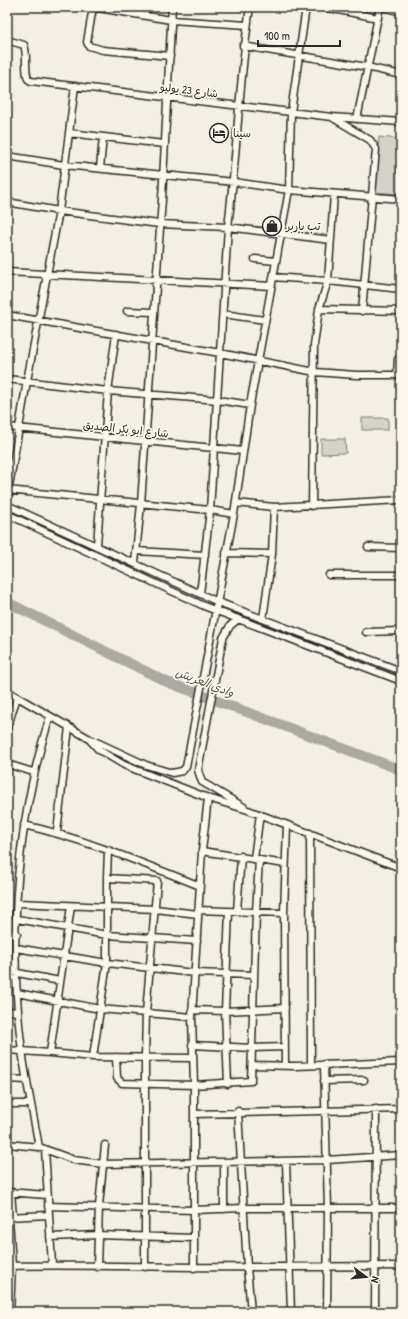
<svg xmlns="http://www.w3.org/2000/svg" width="408" height="1319" font-family="'Patrick Hand','Playpen Sans Arabic',sans-serif">
<style>
.green{fill:#d5d2c9;stroke:#807e7a}
.lines{fill:none;stroke-linecap:round;stroke-linejoin:round}
.river{stroke:#aca9a2;stroke-width:10}
.minor-casing{stroke:#2b2b2b;stroke-width:9}
.minor{stroke:#fbf7ec;stroke-width:6}
.labels{text-anchor:middle;dominant-baseline:central;stroke-width:3.5;stroke-linejoin:round;paint-order:stroke}
.street-label{font-size:11px;fill:#2b2b2b;stroke:#fbf7ec}
.poi-label{font-size:11px;fill:#2b2b2b;stroke:#fbf7ec;text-anchor:start}
.water-label{font-size:12px;font-style:italic;fill:#585755;stroke:#fbf7ec}
</style>
<rect width="100%" height="100%" fill="#f3efe4"/>
<filter id="ink" filterUnits="userSpaceOnUse"><feTurbulence type="fractalNoise" baseFrequency=".025" numOctaves="2"/><feDisplacementMap in="SourceGraphic" scale="8" xChannelSelector="R" yChannelSelector="G"/><feConvolveMatrix kernelMatrix="1 2 1 2 8 2 1 2 1" color-interpolation-filters="sRGB"/></filter>
<g filter="url(#ink)">
<path class="green" d="M379,137l22,2v55l-27,-2z
M362,418h26v12h-26z
M321,439h24l1,14 -25,1z"/>
<g class="lines">
<path class="river" d="M7,602l160,80 234,88"/>
<g class="minor-casing">
<path id="minor" d="M92,7l79,13 76,5
M93,7l-6,35 2,4 14,4 67,6
M324,7l54,11
M383,7l18,5
M7,40l17,5c4,11 0,23 4,34l3,2 301,36 69,5
M243,46l124,21 34,8
M333,118l37,22 6,9 -14,162
M357,119l23,-112
M69,133l95,11
M7,156l57,9 170,17 55,8 112,9
M100,168l3,-31
M7,202l52,9 100,13 69,3 103,13
M255,259l21,2
M7,272l264,14
M273,277l55,4 73,8
M319,309l82,2
M127,311l26,1
M223,314l42,6
M7,315l213,38 95,19 41,3h45
M397,375l1,-16
M7,379l101,12 110,9 32,5
M7,427l236,24
M7,490l203,20 24,4
M7,498l20,-117 32,-170 16,-125
M236,503l38,4 127,-7
M7,505l211,97 183,69
M312,506l2,-161 5,-36 9,-28 6,-87
M7,514l197,92 197,75
M97,545l11,-154 8,-57
M368,547l33,1
M136,551l69,4
M226,553l46,1
M135,563l6,-59 21,-305 10,-192
M329,575h72
M200,594l10,-84 18,-283c9,-73 11,-147 22,-220
M238,619l-8,7 -7,12 -25,132 4,12 42,25
M263,619l9,-65 2,-47
M366,632l35,-1
M7,691l81,47 58,27 26,8 10,-2 4,-4 48,-253 16,-109 35,-193 4,-22 2,-78 15,-105
M7,729l10,-32
M90,740l9,10 25,15 84,33 40,12 153,58
M7,764l26,8
M24,825c61,14 118,38 176,61
M57,832l12,-105
M310,833l1,232
M202,851l83,13
M254,858l6,-44
M107,878l1,-28
M18,903l137,6 43,5
M71,906l-21,147 43,4 100,1
M198,910l86,3
M237,911l4,-55
M17,919l90,16 90,6
M7,934h10
M16,948l91,15 87,10 60,2
M7,971l53,10
M17,993l83,16 92,8
M192,1010l33,1 60,-3
M7,1011l11,1
M192,1045l60,3 33,-1
M7,1050l43,3
M93,1057l14,-94v-85l50,3 -11,132 -1,44v210
M116,1057l1,21 5,5 72,2 57,-4 5,-169 3,-53
M324,1064l4,144 -1,104
M252,1065l43,1 106,-4
M285,1065l-1,-152 3,-88
M7,1079l20,1
M324,1081l40,-1
M228,1084l-3,-73 4,-100
M7,1104h24
M238,1111l9,156 154,-1
M194,1114l207,-5
M7,1144l32,3 35,13 29,4 224,-4 74,-5
M39,1147c-8,-45 -18,-89 -21,-135 -8,-99 2,-201 32,-296
M45,1149l7,116
M286,1161l5,151
M224,1164v45
M7,1192l40,3
M11,1192l2,25
M48,1206l146,4 49,-2h156
M7,1217l41,-2
M9,1217l3,49 -2,46
M50,1237l48,-2 96,3
M7,1266c80,-2 160,2 240,1l4,45
M97,1267l2,-61 6,-61
M194,1268v-183l-2,-68 10,-166 6,-53
M375,1312l1,-203"/>
</g>
<use href="#minor" class="minor"/>
</g>
</g>
<defs>
<g id="hotel-ring" transform="scale(1)"><circle r="9.5" fill="#fbf7ec" stroke="#2b2b2b" stroke-width="1.5"/><path d="M-6-4.5h1.5V1H6V5H4.5V3h-9V5H-6ZM-4 0a1.8 1.8 0 1 1 3.6 0ZM.5 0V-2.5h3Q6-2.5 6 0Z" fill="#2b2b2b"/></g>
<g id="shop-ring" transform="scale(1)"><circle r="9.5" fill="#fbf7ec" stroke="#2b2b2b" stroke-width="1.5"/><path d="M-5-2.5h2.3a2.7 3.5 0 0 1 5.4 0H5L5.5 6h-11ZM-1.5-2.5h3a1.5 2.3 0 0 0-3 0Z" fill="#2b2b2b"/></g>
</defs>
<g fill-rule="evenodd">
<use href="#hotel-ring" x="219" y="133"/>
<use href="#shop-ring" x="272" y="226"/>
</g>
<g class="labels">
<g class="street-label">
<text transform="translate(189 90) rotate(7)">شارع 23 يوليو</text>
<text transform="translate(126 429) rotate(6)">شارع ابو بكر الصديق</text>
</g>
<g class="poi-label">
<text x="233" y="133">سينا</text>
<text x="286" y="226">تب باربر</text>
</g>
<g class="water-label">
<text transform="translate(205 682) rotate(21)">وادي العريش</text>
</g>
</g>
<rect width="408" height="1319" fill="none" stroke="#fbf7ec" stroke-width="24"/>
<rect x="12" y="12" width="384" height="1295" fill="none" stroke="#2b2b2b" stroke-width="1.5" filter="url(#ink)"/>
<g transform="translate(366 1277) rotate(106)" stroke="#fbf7ec" stroke-width="3" paint-order="stroke">
<path d="M0-3L7 15L0 10L-7 15Z" fill="#2b2b2b"/>
<text y="-6" font-size="11" font-weight="bold" text-anchor="middle" fill="#2b2b2b">N</text>
</g>
<path d="M258 40v6h82v-6" fill="none" stroke="#2b2b2b" stroke-width="2"/>
<text x="264" y="40" font-size="12" fill="#2b2b2b" stroke="#fbf7ec" stroke-width="3" paint-order="stroke">100 m</text>
</svg>
